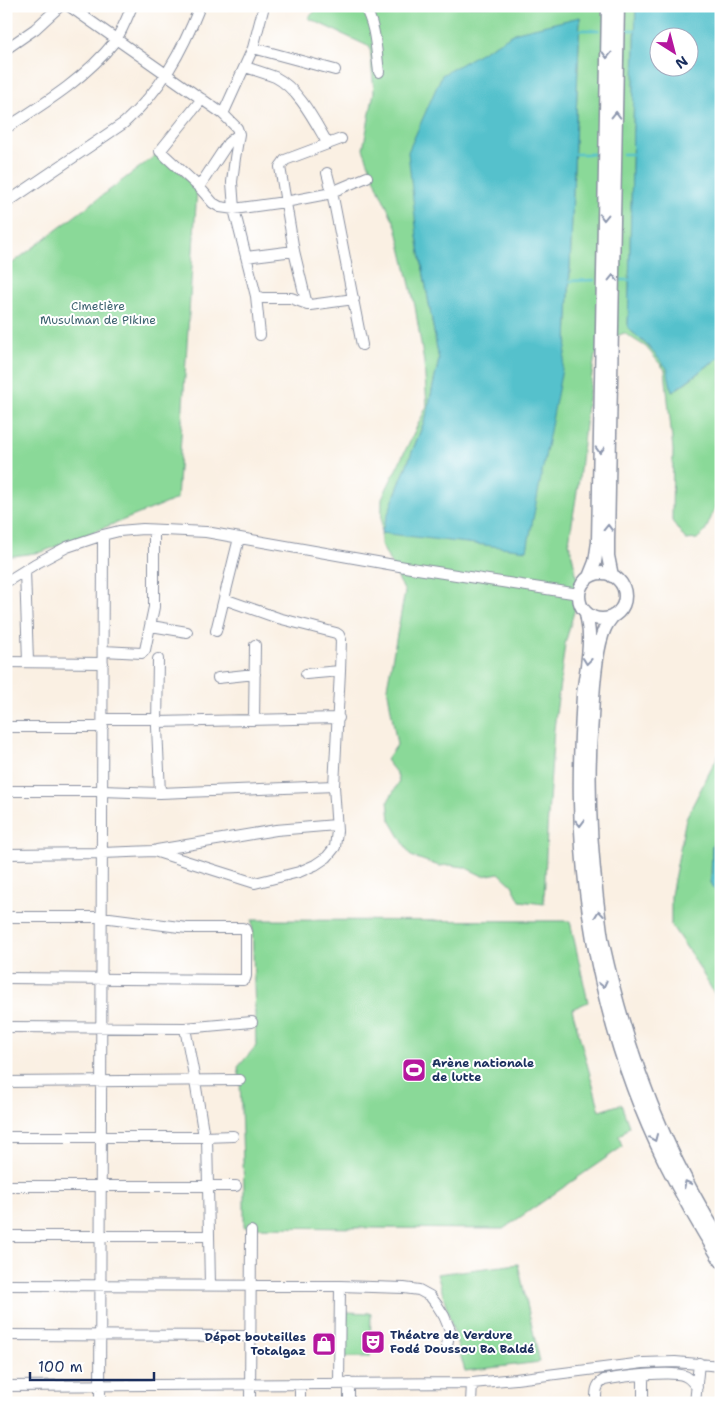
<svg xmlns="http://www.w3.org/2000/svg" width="727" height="1409" font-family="'Shantell Sans',sans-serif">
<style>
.green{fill:#8ad998;stroke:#52847b;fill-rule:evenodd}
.water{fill:#54c1cc;stroke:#387895;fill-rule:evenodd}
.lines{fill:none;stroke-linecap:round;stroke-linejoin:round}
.stream{stroke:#54c1cc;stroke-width:2.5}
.minor-casing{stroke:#8a90a0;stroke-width:12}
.major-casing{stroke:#8a90a0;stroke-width:15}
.minor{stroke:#fff;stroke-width:10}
.major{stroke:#fff;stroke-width:12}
.oneway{stroke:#8d97ae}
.labels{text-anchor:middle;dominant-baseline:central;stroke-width:4;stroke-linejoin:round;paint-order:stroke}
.park-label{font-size:12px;fill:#3c626f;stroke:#fff}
.poi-label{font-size:12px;font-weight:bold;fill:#1b2f5e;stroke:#fff;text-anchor:start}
</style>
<rect width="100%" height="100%" fill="#fff"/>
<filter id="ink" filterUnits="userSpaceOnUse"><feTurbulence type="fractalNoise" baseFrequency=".02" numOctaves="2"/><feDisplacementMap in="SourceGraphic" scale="10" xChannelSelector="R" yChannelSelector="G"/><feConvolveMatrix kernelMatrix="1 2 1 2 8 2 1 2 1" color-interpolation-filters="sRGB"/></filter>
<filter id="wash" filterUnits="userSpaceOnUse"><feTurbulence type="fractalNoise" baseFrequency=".0096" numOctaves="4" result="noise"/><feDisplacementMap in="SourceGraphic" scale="20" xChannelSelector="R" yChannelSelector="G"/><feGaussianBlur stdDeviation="1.12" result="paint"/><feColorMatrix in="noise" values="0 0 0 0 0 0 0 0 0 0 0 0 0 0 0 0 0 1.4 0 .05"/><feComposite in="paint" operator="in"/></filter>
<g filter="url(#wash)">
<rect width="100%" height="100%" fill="#faf0e3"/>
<path class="green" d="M320,6h316l-8,322 19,17 21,23 5,24 48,-36v138l-16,38 -8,7 -11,1 -14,-19 1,-71 -8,-80 -19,-23 -22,-14 -14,6 -15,17 -8,50 -8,73 -10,63 11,48 -15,54 -11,85 -7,101 -3,74 -24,-3 -8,-16 -13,-12 -16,3 -19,-9 -14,-2 -11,1 -28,-10 -21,-36 -2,-19 11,-19 -2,-8 -11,-14 11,-15 -10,-58 18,-95 -24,-48 1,-46 45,-92 -3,-43 -9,-57 -19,-80 -17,-36 -16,-41 11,-57 -4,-45 -62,-29zM580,17l-13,326 -172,152 31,-78 13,-57 -22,-124z
M160,152l37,37 -20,310 -135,53 -36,5v-289z
M721,750v74l-9,22 -1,36 10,21v102l-28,-48 -22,-32v-30l15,-77z
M252,920l318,1 18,81 -16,7 28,102 21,-7 8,22 -5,6 -5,4 3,11 -119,82 -259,-2v-38l-4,-109 -2,-13 18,-21z
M518,1264l22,98 -75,9 -28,-97z
M347,1312l24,1 -1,44h-25z"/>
<path class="water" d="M636,6h85v350l-49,36 -5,-24 -20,-23 -19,-17zM660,38h30v30h-30z
M580,17l-13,326 -40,207 -146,-17 14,-38 31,-78 13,-57 -22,-124 -9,-84 34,-77 75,-43z
M721,824v79l-10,-21 1,-36z"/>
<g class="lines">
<path class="stream" d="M579,30h20
M626,30h10
M574,154h22
M623,154h10
M620,280h9
M570,281l24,-1"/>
</g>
</g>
<g filter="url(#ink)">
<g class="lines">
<g class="minor-casing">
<path id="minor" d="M69,6l154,108 14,14 2,6 -4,24 -3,24 2,27 22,87 6,2h29l19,7 44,-6
M364,6c12,19 12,44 15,66
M253,48l82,22
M6,49l29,-20 25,-23
M245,67c10,3 20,6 30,10 24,12 40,45 53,67
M202,99l-42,52 39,36 14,16 7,4 14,2 51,-7 42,-8 40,-17
M223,114l30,-66 11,-42
M6,128c39,-25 80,-50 109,-87 7,-10 12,-23 17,-35
M327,173l5,19 30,153
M199,187l29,-44 11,-9
M6,203l118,-80c37,-33 58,-71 76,-117
M246,257l48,-6
M256,296l4,39
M307,305l-13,-54 -14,-84 5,-7 56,-21
M25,570l3,92
M6,582l29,-18 32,-17 36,-12 16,-4 24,-2 63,3 205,36 168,26
M224,599l54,19 58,15 3,2 2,5 -1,31 -34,3
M151,626l36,6
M216,631l23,-93
M103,651l39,2 3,-3 9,-43v-77
M158,659l-1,68 3,66
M6,662l97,1
M218,678l37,-4
M103,719h54
M254,720l1,-75
M157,722l182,-4
M6,727h97
M6,791h96l58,2 174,-7
M157,850l119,-20 60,-5
M6,854l96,-1 52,-2 101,32 44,-11 16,-7 12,-8 8,-10 2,-16 -3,-45 6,-115
M6,917h96l85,11h55l3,1 1,3v44l-1,3 -2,1 -237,-2
M6,1027l179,1 67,-6
M185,1028l10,53 9,56
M6,1082l234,-2
M6,1137h198l29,-1
M207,1137l3,148
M6,1186h230
M6,1236h203
M6,1285l334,1 64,2 15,2 11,6 7,9 7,11 6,14 -3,15
M6,1335l244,1
M349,1383v20
M339,1384l1,-98
M6,1386l466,-3 44,-4 127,-16 32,-1 46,4
M100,1403l3,-868
M250,1403l1,-172
M300,1403v-19
M471,1403l1,-20
M596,1403c0,-10 -1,-18 8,-23 16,-3 68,-10 81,-4 5,2 8,7 12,11
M643,1403v-28
M695,1403l4,-40"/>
</g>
<g class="major-casing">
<path id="major" d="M579 596a23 23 0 1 1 46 0a23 23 0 1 1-46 0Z
M612,576l-4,-20v-15l10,-535
M589,577l6,-15 3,-20 10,-536
M586,613c1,7 3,15 3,22 1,20 -4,40 -6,60 -2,35 -4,71 -3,106 2,124 30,250 85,361 17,34 36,67 56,99
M613,616c-3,4 -6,7 -8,12 -10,21 -12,65 -13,90 -5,60 -2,121 5,181 2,15 3,30 6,45 23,105 60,206 118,297"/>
</g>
<use href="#minor" class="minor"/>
<use href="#major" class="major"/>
</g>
<defs><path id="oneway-chevron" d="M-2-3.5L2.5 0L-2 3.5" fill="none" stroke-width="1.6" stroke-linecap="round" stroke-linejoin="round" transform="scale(1.25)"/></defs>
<g class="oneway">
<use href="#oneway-chevron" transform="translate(607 55) rotate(91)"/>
<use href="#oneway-chevron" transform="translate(616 115) rotate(-89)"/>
<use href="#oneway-chevron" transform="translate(604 217) rotate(91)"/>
<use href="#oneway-chevron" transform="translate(613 278) rotate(-89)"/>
<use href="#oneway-chevron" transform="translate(600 450) rotate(91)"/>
<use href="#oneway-chevron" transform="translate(608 528) rotate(-89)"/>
<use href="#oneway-chevron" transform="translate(587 661) rotate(97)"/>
<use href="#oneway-chevron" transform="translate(580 823) rotate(89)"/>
<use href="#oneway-chevron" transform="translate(599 914) rotate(-97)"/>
<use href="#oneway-chevron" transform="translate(603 984) rotate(77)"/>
<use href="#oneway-chevron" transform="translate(654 1138) rotate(67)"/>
<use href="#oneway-chevron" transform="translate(687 1184) rotate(-117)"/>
</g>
</g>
<defs>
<g id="stadium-square" transform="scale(1.25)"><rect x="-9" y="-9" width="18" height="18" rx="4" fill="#b5179e" stroke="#fff"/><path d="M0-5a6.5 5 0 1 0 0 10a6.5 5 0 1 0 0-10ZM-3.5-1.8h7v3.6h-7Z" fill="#fff"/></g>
<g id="theatre-square" transform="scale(1.25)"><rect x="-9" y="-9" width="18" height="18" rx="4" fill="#b5179e" stroke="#fff"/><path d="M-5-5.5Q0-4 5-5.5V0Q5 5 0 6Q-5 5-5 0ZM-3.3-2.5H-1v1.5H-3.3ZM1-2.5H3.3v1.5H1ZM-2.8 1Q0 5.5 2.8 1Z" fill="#fff"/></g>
<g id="shop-square" transform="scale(1.25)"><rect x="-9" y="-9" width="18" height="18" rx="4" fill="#b5179e" stroke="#fff"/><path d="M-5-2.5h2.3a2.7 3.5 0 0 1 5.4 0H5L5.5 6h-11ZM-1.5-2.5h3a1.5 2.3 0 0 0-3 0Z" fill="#fff"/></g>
</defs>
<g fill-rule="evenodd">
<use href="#stadium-square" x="414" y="1070"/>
<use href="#theatre-square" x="373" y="1342"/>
<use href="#shop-square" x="324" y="1344"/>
</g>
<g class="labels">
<g class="park-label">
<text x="98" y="306">Cimetière<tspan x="98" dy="14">Musulman de Pikine</tspan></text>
</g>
<g class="poi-label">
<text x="432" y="1063">Arène nationale<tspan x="432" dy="14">de lutte</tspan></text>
<text x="390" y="1335">Théatre de Verdure<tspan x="390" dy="14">Fodé Doussou Ba Baldé</tspan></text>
<text x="306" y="1337" text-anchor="end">Dépot bouteilles<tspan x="306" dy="14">Totalgaz</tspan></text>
</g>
</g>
<rect width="727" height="1409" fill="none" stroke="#fff" stroke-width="25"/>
<g transform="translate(674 52) rotate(144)"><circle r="24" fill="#ffffff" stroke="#a4acbf"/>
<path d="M0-4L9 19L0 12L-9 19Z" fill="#b5179e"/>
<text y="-8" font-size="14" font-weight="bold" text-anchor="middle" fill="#1b2f5e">N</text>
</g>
<path d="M30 1372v8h124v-8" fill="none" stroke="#1b2f5e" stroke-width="2.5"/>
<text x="38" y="1372" font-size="15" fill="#1b2f5e" stroke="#ffffff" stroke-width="4" paint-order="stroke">100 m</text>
</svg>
